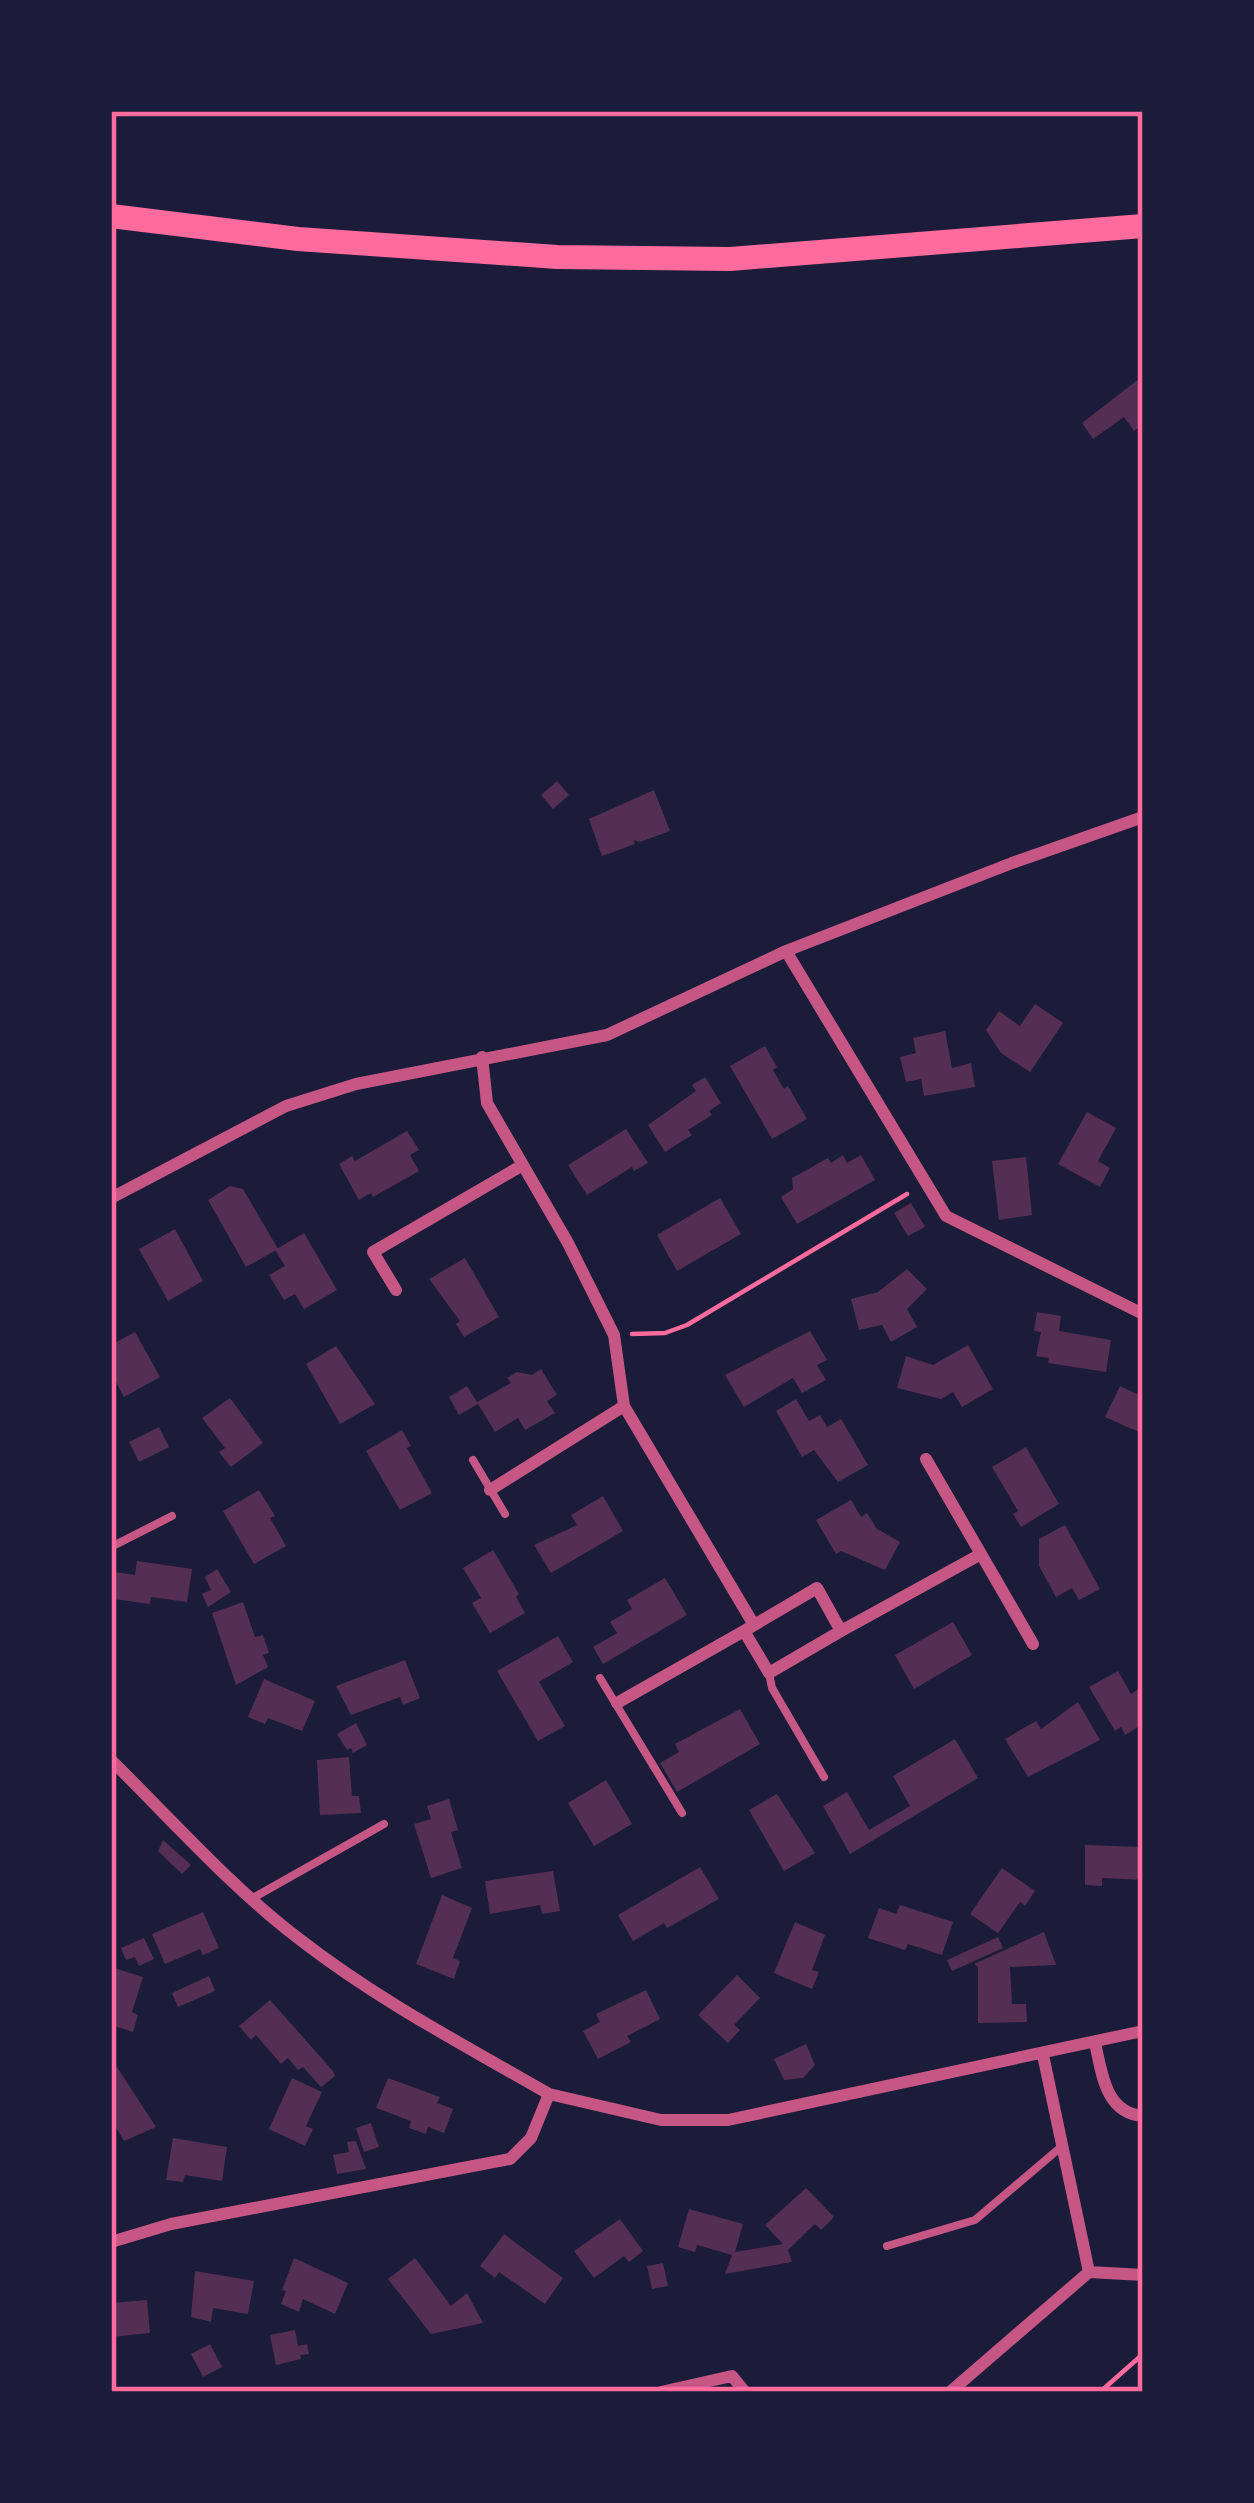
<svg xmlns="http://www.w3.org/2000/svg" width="1254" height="2503" font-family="Bitter,serif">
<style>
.building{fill:#542f53}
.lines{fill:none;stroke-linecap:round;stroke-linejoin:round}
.path{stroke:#ff6b9d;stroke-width:4.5}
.service{stroke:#c65784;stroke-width:8}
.minor{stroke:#c65784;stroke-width:12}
.primary{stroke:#ff6b9d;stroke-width:24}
.neatline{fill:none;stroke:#ff6b9d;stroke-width:4.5}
</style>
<rect width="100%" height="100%" fill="#1b1b3a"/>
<path class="building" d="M1140,378l3,46 -9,7 -10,-14 -31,22 -11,-16z
M557,781l12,14 -16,14 -12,-14z
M654,790l16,41 -30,11 -6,-2 1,4 -33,12 -13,-37z
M1035,1004l28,19 -33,49 -29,-19 -15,-23 13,-19 21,15z
M945,1031l7,37 19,-5 4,24 -51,9 -3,-17 -15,3 -6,-25 16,-4 -3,-15z
M765,1046l12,21 -4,3 11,19 4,-3 19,33 -35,20 -42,-73z
M705,1077l16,26 -12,8 3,4 -24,15 4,5 -27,17 -17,-27 48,-34 -4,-6z
M1087,1112l29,16 -18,33 12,7 -10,19 -42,-23z
M626,1129l22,34 -14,8 -2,-4 -45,28 -19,-30z
M407,1131l12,19 -9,5 9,16 -46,26 -2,-4 -12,7 -20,-36 13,-8 3,5z
M843,1155l4,8 14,-8 14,25 -78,44 -16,-27 12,-8 -1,-11 36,-20 3,5z
M1026,1157l6,58 -33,5 -7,-59z
M230,1186l13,3 35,60 -32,18 -38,-67z
M720,1198l21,36 -64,37 -20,-36z
M911,1203l14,24 -17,9 -14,-23z
M175,1229l28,52 -35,20 -29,-52z
M304,1233l33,57 -33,19 -9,-15 -11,6 -15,-25 16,-9 -10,-16z
M465,1258l34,59 -35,20 -8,-13 4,-3 -31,-42z
M907,1269l20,20 -20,20 10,18 -26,15 -9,-17 -23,5 -8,-31 27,-7z
M1037,1312l24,4 -2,15 52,9 -5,32 -58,-9 1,-5 -13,-2 5,-24 -7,-1z
M810,1331l17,29 -10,5 9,15 -24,13 -9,-15 -49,29 -19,-32z
M135,1332l25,45 -36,20 -13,-24v-28z
M968,1345l25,44 -31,18 -9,-15 -12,7 -44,-11 9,-32 27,9z
M336,1346l39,58 -35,20 -34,-60z
M541,1369l16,26 -10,6 8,12 -30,17 -7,-12 -23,14 -17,-28 -19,11 -10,-18 18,-11 10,16 34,-19 -4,-5 10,-6 15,3z
M1120,1386l23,11v37l-38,-17z
M230,1398l33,45 -32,24 -12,-15 6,-4 -23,-30z
M796,1399l13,22 11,-6 7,12 14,-8 27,46 -30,17 -24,-32 -12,7 -26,-46z
M159,1427l10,20 -30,15 -10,-20z
M402,1430l9,16 -4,2 25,45 -32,17 -34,-59z
M1026,1447l33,57 -38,23 -8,-13 5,-3 -26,-44z
M259,1490l16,26 -5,2 16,28 -32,18 -31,-53z
M603,1496l20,35 -72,42 -17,-28 43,-20 -6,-10z
M851,1500l10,17 6,-4 10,16 23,13 -15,28 -44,-19 -5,3 -20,-34z
M1065,1525l35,64 -21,11 -7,-12 -16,9 -17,-31v-27z
M493,1550l26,44 -3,3 9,16 -35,20 -18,-30 9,-5 -18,-30z
M137,1561l55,8 -5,33 -36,-5 -1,7 -37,-5 2,-27 20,3z
M217,1569l14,23 -23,15 -6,-13 9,-4 -6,-13z
M665,1578l22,37 -84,49 -10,-17 24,-14 -7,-11 22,-13 -5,-9z
M243,1602l12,35 8,-2 6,18 -6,2 5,12 -32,18 -24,-72z
M953,1622l19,33 -58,34 -19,-34z
M558,1636l15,26 -34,20 26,44 -27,15 -41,-70z
M405,1660l15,38 -17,7 -3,-8 -49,18 -15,-29z
M1118,1671l13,23 12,-8v38l-18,11 -4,-8 -6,4 -26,-44z
M264,1679l51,22 -13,30 -34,-13 -3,6 -17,-7z
M1078,1702l22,38 -72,37 -23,-38 31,-18 5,8z
M740,1709l20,35 -83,48 -17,-29 19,-11 -4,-8z
M356,1723l11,22 -14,8 -2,-5 -4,2 -10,-16z
M955,1739l23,39 -128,76 -27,-48 24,-14 22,38 41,-24 -17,-30z
M349,1757l3,39h7l2,17 -41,2 -3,-55z
M606,1780l26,44 -38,22 -26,-43z
M777,1794l38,59 -31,18 -35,-61z
M449,1799l9,31 -7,2 11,36 -31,10 -17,-54 17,-5 -4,-13z
M163,1840l28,25 -9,9 -24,-23z
M1085,1845l57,2 1,33 -41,-2v8l-17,-1z
M700,1867l19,32 -52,29 -3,-5 -31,18 -15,-26z
M1002,1868l33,23 -10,15 -5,-4 -22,31 -28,-19z
M553,1871l7,40 -18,3 -2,-9 -50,9 -5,-33z
M442,1895l30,13 -19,50 7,3 -6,18 -38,-15z
M900,1905l53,17 -11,33 -34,-11 -3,6 -37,-12 11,-30 17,6z
M203,1912l16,36 -16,7 -3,-6 -35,15 -13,-30z
M795,1922l30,13 -13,35 7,2 -7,17 -38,-16z
M1044,1932l12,33 -46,2 2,37h14l1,18 -49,1v-56l-4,-3z
M998,1937l5,11 -51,23 -5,-11z
M144,1938l10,21 -15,7 -4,-9 -9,3 -5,-12z
M111,1967l32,10 -11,35 6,3 -5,17 -22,-7z
M737,1975l23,23 -26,27 6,5 -12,13 -30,-28z
M209,1976l6,15 -37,16 -6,-14z
M646,1990l14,29 -33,17 4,6 -33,17 -15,-28 17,-9 -4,-8z
M270,2000l63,71 2,5 -14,11 -18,-20 -5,3 -10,-12 -7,6 -25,-29 -5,5 -12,-14z
M806,2044l9,21 -12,13 -19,2 -10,-21z
M115,2064l41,63 -32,14 -13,-22v-53z
M292,2078l30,14 -16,34 7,3 -8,17 -36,-17z
M388,2078l52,19 -3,6 16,6 -9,24 -16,-6 -2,7 -17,-6 2,-7 -35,-13z
M371,2123l8,24 -15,5 -8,-24z
M173,2138l54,9 -5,34 -37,-6 -2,7 -17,-2z
M356,2141l10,28 -29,5 -4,-19 16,-3 -2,-10z
M806,2188l28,29 -13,13 -6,-6 -27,26 4,12 -67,12 7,-19 -35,-10 -2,7 -17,-5 11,-38 54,15 -8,28 48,-8 -18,-19z
M620,2219l23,32 -14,11 -5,-6 -30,22 -20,-27z
M504,2234l59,44 -18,26 -46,-32 -4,6 -15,-12z
M294,2258l54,25 -13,31 -32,-15 -4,13 -18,-8 5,-13 -4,-1z
M415,2258l36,48 16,-13 16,30 -52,11 -43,-55z
M663,2263l5,23 -16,3 -5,-23z
M195,2271l59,10 -6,33 -35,-6 -2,14 -20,-5z
M147,2300l3,33 -39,4v-34z
M295,2330l3,16 9,-2 2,10 -9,1 1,4 -25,6 -6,-30z
M210,2344l12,23 -19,10 -12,-23z"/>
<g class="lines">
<path class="path" d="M632,1334l33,-1 22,-8 220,-131
M1100,2392l43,-38"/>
<path class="service" d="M473,1460l32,54
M111,1547l61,-31
M769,1673l3,15 52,89
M600,1678l82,135
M251,1899l133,-75
M887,2246l88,-26 86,-73"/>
<path class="minor" d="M786,951l160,265 197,98
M482,1057l5,46 81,140 46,92 10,71 130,219
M111,1198l175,-92 70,-22 251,-49 179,-84 226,-88 131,-46
M396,1290l-23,-38 148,-86
M926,1459l55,95
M490,1490l134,-84
M817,1588l24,43 -72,42 -25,-42z
M841,1631l140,-77 52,90
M617,1703l127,-72
M111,1760c61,60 119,126 187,178 78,61 166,107 251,156
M1095,2043c7,30 10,70 48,73
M111,2242l60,-18 339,-65 21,-21 18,-44 112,26h67l415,-89
M1089,2272l54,3
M661,2392l71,-16 13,16
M950,2392l139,-120 -46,-217"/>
<path class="primary" d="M111,216l187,23 259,18 173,2 413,-33"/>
</g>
<rect width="1254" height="2503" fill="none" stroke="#1b1b3a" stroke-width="228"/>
<rect x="114" y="114" width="1026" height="2275" class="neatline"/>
</svg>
